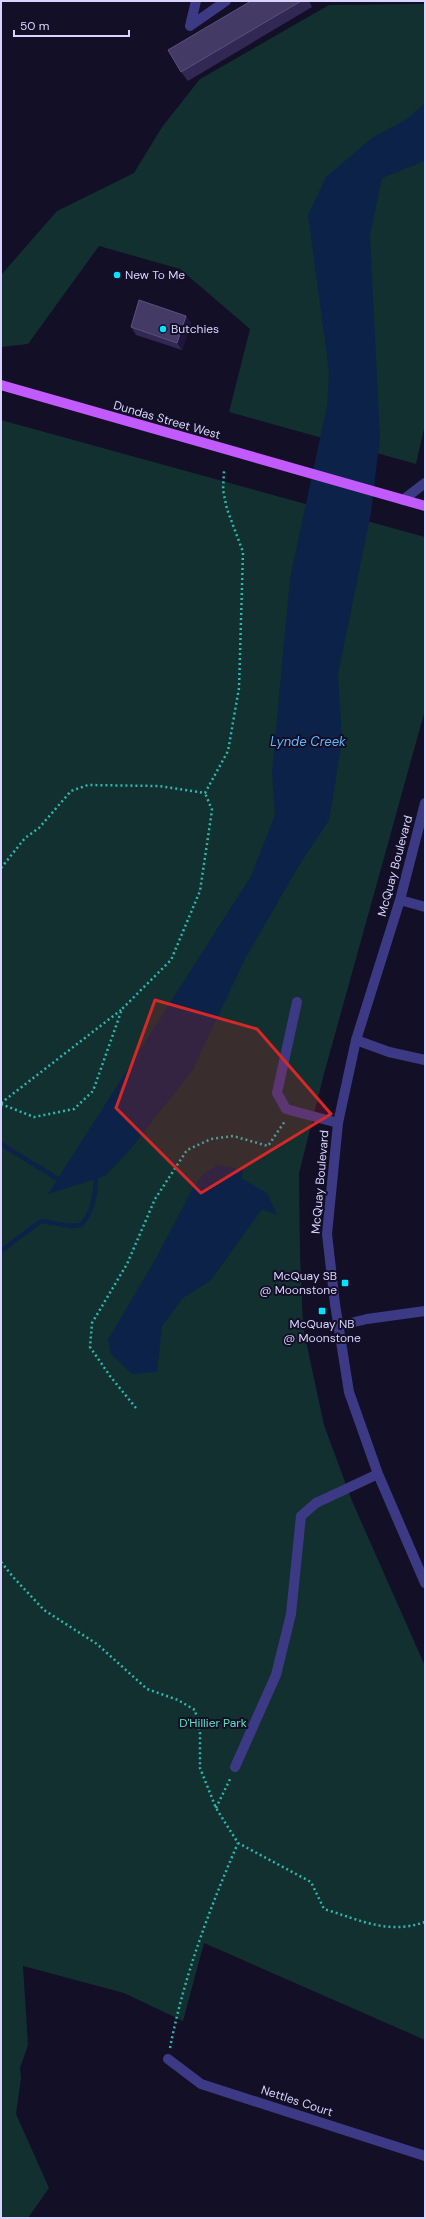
<svg xmlns="http://www.w3.org/2000/svg" width="426" height="2219" font-family="'DM Sans',sans-serif">
<style>
.green{fill:#12302f}
.water{fill:#0c2248}
.lines{fill:none;stroke-linecap:round;stroke-linejoin:round}
.stream{stroke:#0c2248;stroke-width:4.5}
.path{stroke:#2fb8b0;stroke-width:2.5;stroke-dasharray:2 3;stroke-linecap:butt}
.minor{stroke:#3d3a85;stroke-width:10}
.major{stroke:#c25bff;stroke-width:10}
.wall{fill:#312854}
.shaded-wall{fill:#1d163a}
.building{fill:#433a66;stroke:#5a527e}
.marked{fill:#d62828;fill-opacity:0.2;stroke:#d62828;stroke-width:3;stroke-linejoin:round}
.poi-dot{fill:#00e5ff;stroke:#130f26;stroke-width:1.5}
.labels{text-anchor:middle;dominant-baseline:central;stroke-width:4;stroke-linejoin:round;paint-order:stroke}
.poi-label{font-size:12px;fill:#d9d4ff;stroke:#130f26;text-anchor:start}
.street-label{font-size:12px;fill:#d9d4ff;stroke:#130f26}
.park-label{font-size:12px;fill:#5fe0c0;stroke:#130f26}
.water-label{font-size:13px;font-style:italic;fill:#62b6ff;stroke:#130f26}
</style>
<rect width="100%" height="100%" fill="#130f26"/>
<path class="green" d="M425,4v420l-9,40 -187,-52 21,-83 -70,-60 -81,-23 -71,98 -27,3v-72l56,-64 77,-38 28,-46 38,-48 129,-74z
M1,420l424,117v173l-101,364 -25,99 1,80 3,74 21,98 28,76 73,165v374l-221,-97 -21,78 -59,-28 -101,-27 5,79 -8,23 1,10 -5,36 33,74 -21,30h-27z"/>
<path class="water" d="M425,103v58l-43,17 -12,57 10,202 -9,76 -33,161 4,67 -13,79 -31,47 -52,90 -54,114 -64,81 -23,24 -57,18 203,-318 24,-61 -3,-43 18,-194 37,-172 2,-35 -21,-156 18,-38 46,-39 35,-19z
M218,1165l25,5 -1,9 25,14 10,22 -15,-6 -51,71 -28,18 -21,28 -5,46 -25,2 -21,-20 -3,-14 48,-82 36,-68 11,-16z"/>
<g class="lines">
<path class="stream" d="M1,1144l57,35
M1,1251l40,-30 29,5 11,-1c12,-14 14,-28 15,-46"/>
<path class="path" d="M1,868l24,-30 14,-10 32,-37 17,-6 71,1 46,7 23,-42 11,-63 4,-136 -16,-43 -4,-19 1,-19
M1,1103l120,-93
M1,1104l33,13 40,-8 19,-18 29,-82 49,-49 29,-69 12,-81 -7,-17
M136,1408l-26,-32 -20,-29 2,-24 35,-59 28,-65 32,-49 24,-11 22,-3 35,10 17,-25
M1,1562l13,16 30,32 53,34 50,45 31,11 17,10 5,23v35l16,40 22,35 73,39 13,27c36,11 64,26 101,13
M216,1808l15,-31
M170,2048c14,-72 39,-138 68,-205"/>
<path class="minor" d="M196,1l-6,25 36,-25
M403,500l22,-17
M425,803l-25,97 -44,140 -18,83 -11,111 8,70 14,88 29,82 47,109
M400,900l25,7
M297,1002l-20,91 9,16 52,14
M356,1040l33,12 36,8
M338,1326l29,-7 58,-8
M235,1767l41,-92 15,-61 10,-98 15,-13 62,-29
M168,2059l33,25 224,72"/>
<path class="major" d="M1,385l424,121"/>
</g>
<path class="wall" d="M251,1h58l3,6 -124,74 -7,-9z
M186,316l5,7 -9,27 -46,-15 -5,-8z"/>
<path class="shaded-wall" d="M186,316l5,7 -9,27 -5,-7z"/>
<path class="building" d="M251,1h50l-120,71 -13,-22z
M139,300l47,16 -9,27 -46,-16z"/>
<path class="marked" d="M155,1000l102,29 74,85 -130,79 -85,-85z"/>
<g class="poi-dot">
<circle cx="117" cy="275" r="4"/>
<circle cx="163" cy="329" r="4"/>
<rect x="341" y="1279" width="8" height="8" rx="2"/>
<rect x="318" y="1307" width="8" height="8" rx="2"/>
</g>
<g class="labels">
<g class="poi-label">
<text x="125" y="275">New To Me</text>
<text x="171" y="329">Butchies</text>
<text x="337" y="1276" text-anchor="end">McQuay SB<tspan x="337" dy="14">@ Moonstone</tspan></text>
<text x="322" y="1324" text-anchor="middle">McQuay NB<tspan x="322" dy="14">@ Moonstone</tspan></text>
</g>
<g class="street-label">
<text transform="translate(167 420) rotate(16)">Dundas Street West</text>
<text transform="translate(395 866) rotate(-75)">McQuay Boulevard</text>
<text transform="translate(320 1182) rotate(-85)">McQuay Boulevard</text>
<text transform="translate(297 2101) rotate(18)">Nettles Court</text>
</g>
<g class="park-label">
<text x="213" y="1723">D'Hillier Park</text>
</g>
<g class="water-label">
<text x="308" y="741">Lynde Creek</text>
</g>
</g>
<rect width="426" height="2219" fill="none" stroke="#d9d4ff" stroke-width="4"/>
<path d="M14 30v6h115v-6" fill="none" stroke="#d9d4ff" stroke-width="2"/>
<text x="20" y="30" font-size="12" fill="#d9d4ff" stroke="#130f26" stroke-width="3" paint-order="stroke">50 m</text>
</svg>
